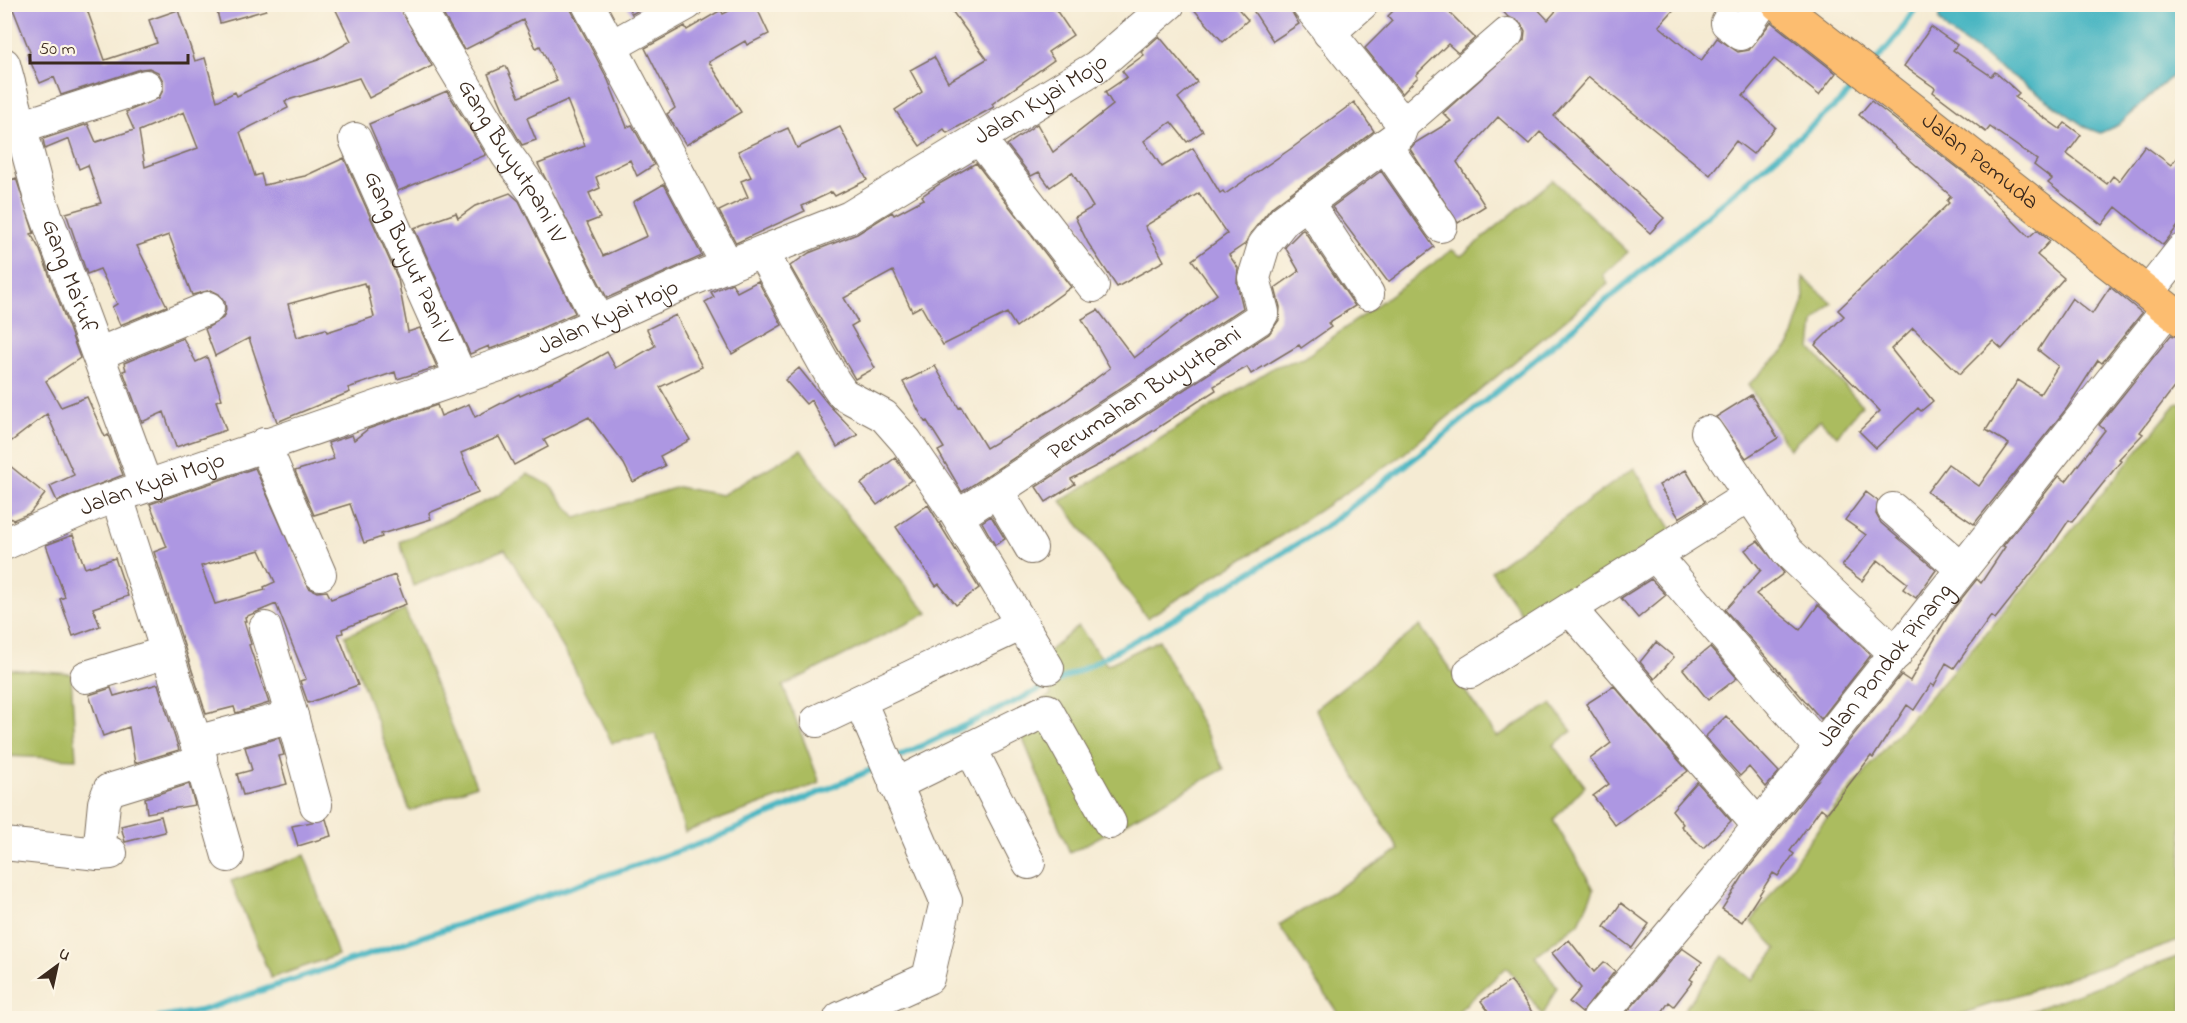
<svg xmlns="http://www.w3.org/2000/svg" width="2187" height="1023" font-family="'Indie Flower',sans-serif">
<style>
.green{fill:#abbc5f;stroke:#73733e;stroke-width:1.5}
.water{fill:#48b6c2;stroke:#427070;stroke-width:1.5}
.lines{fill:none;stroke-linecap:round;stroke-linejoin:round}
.stream{stroke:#48b6c2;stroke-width:6}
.building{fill:#ad97e2;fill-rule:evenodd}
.minor-casing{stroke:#7c6e5d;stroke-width:34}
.major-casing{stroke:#7c6e5d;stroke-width:35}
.minor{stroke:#fff;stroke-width:32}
.major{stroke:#fcbd6f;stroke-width:33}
.labels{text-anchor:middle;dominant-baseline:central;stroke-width:4.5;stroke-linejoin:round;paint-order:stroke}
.street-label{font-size:24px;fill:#3b2a1e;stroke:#fcf5e5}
</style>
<rect width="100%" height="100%" fill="#fcf5e5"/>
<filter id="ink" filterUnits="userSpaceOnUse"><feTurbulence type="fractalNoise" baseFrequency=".0167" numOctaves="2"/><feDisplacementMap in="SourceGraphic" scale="12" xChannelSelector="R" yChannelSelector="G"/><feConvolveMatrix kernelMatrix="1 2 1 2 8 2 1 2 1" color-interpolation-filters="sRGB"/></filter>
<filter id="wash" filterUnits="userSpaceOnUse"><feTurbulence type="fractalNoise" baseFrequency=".008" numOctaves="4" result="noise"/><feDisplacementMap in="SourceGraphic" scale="24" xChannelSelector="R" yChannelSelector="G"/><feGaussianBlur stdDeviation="1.35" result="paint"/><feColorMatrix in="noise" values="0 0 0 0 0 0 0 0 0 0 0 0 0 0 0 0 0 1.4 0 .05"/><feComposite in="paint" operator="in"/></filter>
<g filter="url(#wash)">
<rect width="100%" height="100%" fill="#f5ebd3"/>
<path class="green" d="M1553,180l75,72 -25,23 5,9 -207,172 -119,79 -135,83 -86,-117 213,-134 30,-9 148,-108 9,6z
M1803,277l29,26 -18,19 -3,27 51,56 -25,31 -17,-16 -31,29 -41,-64 42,-40 14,-44z
M2178,402l4,2v536l-233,78h-271l45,-62 29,24 25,-31 -26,-27 69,-96 76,-91 103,-117z
M801,449l48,69 79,95 -145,73 37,97 -135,49 -29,-98 -44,9 -47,-92 -60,-102 -92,37 -13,-44 97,-46 30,-22 23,11 26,33 102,-31 44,8z
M1634,468l38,62 -144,93 -37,-52z
M405,610l71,175 -66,26 -65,-175z
M1078,626l29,39 52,-25 65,129 -154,84 -56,-136 37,-22 -11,-36z
M1420,626l77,111 54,-33 21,27 -18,14 31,41 -32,34 41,69 -15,34 -44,33 22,31 -14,28 -36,-48 -56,51h-110l-62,-93 120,-75 -84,-141z
M5,669l66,5 5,85 -71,-3z
M305,855l33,100 -67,23 -40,-97z
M2182,955v63h-171l166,-61z"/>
<path class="water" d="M1943,5h239v62l-64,58 -18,8 -13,-5 -139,-97 -9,-11v-9z"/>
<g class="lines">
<path class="stream" d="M1872,66l26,-31 20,-31
M894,759l191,-91 90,-50 150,-91 112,-86 244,-203 162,-139 16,-19
M159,1018l41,-7 508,-170 172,-75"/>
</g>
<g id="blocks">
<path class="building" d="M24,4h61l20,56 52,-17 -8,-23 29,-10 17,51 10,-3 12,43 18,-9 2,4 60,-29 21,-7 33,-19 -18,-37h65l34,62 -63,32 -10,-20 -74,23 3,7 -48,24 15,44 6,-2 3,11 41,-9 39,-18 54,121 10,53 12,-4 17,39 -40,12 -2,-7 -47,16 2,4 -73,30 -28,-84 -34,18 -10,-27 18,-11 3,-8 -1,-8 -6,-8 -8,-4 -19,5 -23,-60 -32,11 30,60 -47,19 -8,-18 5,-3 -17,-35 -13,5 -21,-61 35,-10 -13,-38 -9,4 -10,-30 -24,10 -2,-10 45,-15 8,18 38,-12 -8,-18 33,-14 4,-8v-9l-5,-9 -9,-4 -8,1 -80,26 -7,-18 -14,6 -13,-29 3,-2 -17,-43zM184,112l14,36 -53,19 -6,-36zM364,283l1,4 2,-1 7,31 -47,15 -1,-3 -29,8 -9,-33z
M215,4h51v6l-46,13z
M437,4h131l40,76 19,47 5,-2 22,40 -17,11 -7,-16 -34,17 4,11 -11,5 11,25 -13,5 16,33 44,-20 -14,-34 31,-18 38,72 -95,42 -69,-134 47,-18 -18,-46 -40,18 9,22 -14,5 -13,-22 -21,-49 18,-8 13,31 38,-16 -17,-35 -4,2 -13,-28 -59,30z
M626,4h23l-17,10z
M743,4h12l14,30 -22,11 -2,-4 -36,21 32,50 -55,33 -19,-31 8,-6 -30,-60 40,-22 2,4 34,-20 2,4z
M947,4h105l21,31 -25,17 6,8 -62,44 2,3 -47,26 -3,-4 -24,17 -25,-36 27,-18 -12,-22 24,-13 14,25 39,-23z
M1189,4h45l14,16 -25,22z
M1265,4h22l12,20 -26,17 -19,-29z
M1400,4h41l34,34 -17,15 -10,-9 -32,31 2,2 -16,17 -37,-46 27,-27 -4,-5z
M1496,4h37l15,16 14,-16h117l-20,22 42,35 16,-23 21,14 11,-2 22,-28 65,51 -17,22 -45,-36 -31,37 32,31 -22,27 -17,-13 -26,34 -121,-98 -35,39 110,102 -14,15 -110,-101 -11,12 -31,-27 -41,45 28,44 -27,17 -48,-74 5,-6 36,-22 -8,-8 81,-73 1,-9 -4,-8 -13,-6z
M1931,27l26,18 -4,5 38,26 4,-4 24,21 -4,4 45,32 5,-6 16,12 -14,19 40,30 6,-8 6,5 26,-35 26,19 11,-15v71l-19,24 -47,-38 -14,18 -54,-42 4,-4 -18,-14 3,-5 -47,-33 -4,5 -53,-40 2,-4 -31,-22z
M1159,36l38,46 -19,16 25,33 -16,11 -16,-20 -27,19 18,26 31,-19 27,45 3,-2 2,3 67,-46 62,-46 20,29 -101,75 -23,28 -5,10 -16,11 9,13 -1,15 6,25 -281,184 -24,-41 6,-3 -17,-27 -2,1 -22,-40 32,-16 24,42 2,-1 25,41 75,-44 49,-36 -28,-49 16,-9 36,48 83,-64 -25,-34 35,-26 -28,-41 -54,33 19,35 -47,26 -29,-44 -13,-26 18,-10 -21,-35 -22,15 -11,-15 -8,4 -24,-31 30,-21 16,28 60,-47 -8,-13 22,-15 -5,-6 22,-16 -3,-3z
M447,91l39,64 -88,36 -29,-67z
M1871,101l100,77 58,59 8,-7 13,11 -13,14 27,23 -62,71 -9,-8 -33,33 -47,-46 -22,21 42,52 -12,10 -3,-3 -42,40 -17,-17 21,-20 -65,-66 29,-29 -6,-6 111,-107 -2,-2 4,-5 -92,-81z
M840,127l27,53 -32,16 -3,-4 -30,14 3,5 -69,32 -17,-32 29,-14 -7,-16 10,-4 -13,-26 50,-23 9,20z
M976,163l95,124 -55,40 -9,-14 -64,32 -22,-39 -9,5 -19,-40 -49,27 14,24 -7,4 24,42 -20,11 -65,-113 19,-13 48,-19 35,-22 2,3 30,-16 -2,-3 19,-13z
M1381,171l53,76 -46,35 -56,-75z
M16,178l18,55 -3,1 9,16 40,108 -34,23 15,26 26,-10 18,40 3,-2 15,40 -66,26 -7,-15 24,-11 -27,-61 -43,33v-264z
M510,193l9,8 56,112 -60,27 -25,9 -1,-3 -19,8 -56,-126 42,-15 2,5 17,-12z
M1303,229l52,77 -27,17 3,4 -30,21 -2,-3 -48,29 -4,-7 -33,19 2,4 -108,70 -37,19 4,5 -29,18 -10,-15 233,-153 10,-14 1,-13 -5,-19 24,-17 -14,-24z
M758,281l24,44 -50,29 -27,-52 9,-5 -3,-5 21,-9 5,9z
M2110,287l32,26 -40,50 -4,-3 -31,48 -93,116 -47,-32 21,-28 31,22 30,-42 -23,-14 32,-50 22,14 18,-28 -20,-16 34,-52 20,16z
M676,315l26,52 -42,20 30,53 -30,16 5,10 -32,16 -9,-18 -35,-47 -45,23 4,7 -34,18 -15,-28 -38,16 17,40 -49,20 2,6 -50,15 1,3 -18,6 -14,-39 -36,11 -19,-44 39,-12 -6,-16 24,-8 2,5 14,-11 69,-24 4,11 28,-12 6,13 44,-23 1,2 45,-20 42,-24 9,16 39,-22 -8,-17z
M2171,335l11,3v39l-42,55 3,2 -24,25 2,2 -49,61 -3,-2 -27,40 -47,59 -4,-3 -37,52 -8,-5 -12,23 -3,-2 -17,26 -7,-5 -34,53 -2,-2 -44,57 -6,-5 -31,43 4,3 -16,22 -5,-3 -31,49 -20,-13 25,-39 154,-195 9,6 40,-68 27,-34 4,4 24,-36 -2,-1 56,-70 7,5 39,-51 -6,-5z
M183,338l13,24 11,-5 15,42 -6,2 10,29 -50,17 -12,-35 -22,10 -19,-51 3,-1 -2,-7z
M799,368l29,36 30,31 -21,12 -26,-47 -5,4 -21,-24z
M1751,395l27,43 -32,20 -30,-41z
M895,458l16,22 -34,25 -16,-21z
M4,461l41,33 -15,19 -17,7 -9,-7z
M255,468l54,120 8,4 10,-1 4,8 64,-24 11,29 -64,25 1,4 -5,1 20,51 -50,18 -8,-22 6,-2 -30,-75 -31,13 1,4h-2l7,23 -2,1 20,58 -33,10 -2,-6 -28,7 -52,-162 13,-5 -17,-43zM260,550l15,32 -11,5 1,3 -50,14 -14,-38z
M1686,470l19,32 -26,16 -20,-33z
M1866,492l12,9 -2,13 5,9 55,47 -20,28 -13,-9 4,-6 -29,-23 -16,21 -20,-15 24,-31 -21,-15z
M928,505l51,83 -23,17 -17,-21 -3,2 -40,-59z
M991,516l14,23 -10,6 -13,-23z
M73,535l12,33 30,-10 13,38 -35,12 7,18 -27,10 -13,-37 5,-2 -19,-52z
M1758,541l26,32 -28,21 44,36 18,-25 53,50 -50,64 -96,-109 36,-40 -16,-20z
M1651,579l15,16 -28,23 -17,-20z
M1656,642l18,15 -19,22 -15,-17z
M1710,647l27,31 -29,22 -25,-31z
M158,684l21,66 -44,13 -6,-36 -26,9 -14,-41 22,-7 3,8z
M1614,686l74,85 -73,54 -22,-29 16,-12 -19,-25 21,-16 -25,-39z
M1726,716l53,56 -13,15 -17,-20 -9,9 -35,-39z
M279,738l5,17 -5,1 8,28 -44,11 -6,-21 15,-4 -7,-23z
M1697,782l34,39 -28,27 -22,-22 2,-2 -11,-14z
M189,784l6,21 -48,8 -2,-15z
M161,816l4,16 -40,10 -4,-16z
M326,819l5,17 -33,10 -6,-20z
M1621,903l28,21 -17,24 -28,-21z
M1569,940l25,32 10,-10 11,9 -33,42 -13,-11 12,-14 -29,-35z
M1682,948l20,14 -12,17 3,2 -19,25 -5,-4 -11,16h-36z
M1511,981l25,37h-43l-12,-17z"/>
</g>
</g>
<g filter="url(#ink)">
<use href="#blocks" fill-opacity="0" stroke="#7c6e5d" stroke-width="1.5"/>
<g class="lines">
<g class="minor-casing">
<g id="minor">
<path id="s1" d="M416,4l91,151 27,37 65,130"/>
<path d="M588,4l140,262"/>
<path d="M1727,23l14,11 20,-30"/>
<path d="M1329,33l33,-29"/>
<path d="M612,46l75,-42"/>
<path id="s2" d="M4,64l36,135 106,286"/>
<path d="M1403,124l104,-90"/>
<path d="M20,127l126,-41"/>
<path d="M979,138l114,148"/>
<path id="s3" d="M355,139l106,238"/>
<path d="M1385,145l56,81"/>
<path d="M1307,202l61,92"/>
<path id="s4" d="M762,252l72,129 9,13 41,22 22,25 43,63 5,7 9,2 296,-194 4,-7 -9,-34 10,-33 20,-25 115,-85 4,-11 -96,-120"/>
<path d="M2148,293l34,-43"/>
<path d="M98,354l110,-46"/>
<path d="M1707,432l80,119 109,103"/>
<path d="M264,444l56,130"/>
<path d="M998,492l33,56"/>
<path d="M1893,509l69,60"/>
<path d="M954,511l94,157"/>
<path id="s5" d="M4,544l91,-40 427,-147 169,-77 159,-63 246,-150 73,-63"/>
<path d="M1655,555l165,193"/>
<path d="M1570,609l189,217"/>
<path d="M265,628l27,88"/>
<path d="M1470,672l280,-177"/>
<path d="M86,677l81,-25"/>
<path d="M817,721l205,-97"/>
<path d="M196,742l96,-26 24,89"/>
<path d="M971,749l58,114"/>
<path d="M201,762l27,94"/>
<path d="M895,785l152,-75 63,113"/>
<path d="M4,844l95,10"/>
<path d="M111,853l-12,1 5,-51 5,-13 88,-27 4,-5 -84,-261"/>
<path d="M840,1018l88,-40 18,-77 -86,-200"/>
<path id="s6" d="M1599,1018l116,-137 453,-572"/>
</g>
</g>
<g class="major-casing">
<g id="major">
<path id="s7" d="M1778,4l404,316"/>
</g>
</g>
<use href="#minor" class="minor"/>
<use href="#major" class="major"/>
</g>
</g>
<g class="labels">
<g class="street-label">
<text stroke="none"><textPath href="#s5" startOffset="1132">Jalan Kyai Mojo</textPath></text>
<text stroke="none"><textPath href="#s1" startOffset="184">Gang Buyutpani IV</textPath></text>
<text stroke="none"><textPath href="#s7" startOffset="256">Jalan Pemuda</textPath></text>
<text stroke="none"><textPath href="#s3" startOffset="130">Gang Buyut Pani V</textPath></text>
<text stroke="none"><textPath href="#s2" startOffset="222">Gang Ma'ruf</textPath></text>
<text stroke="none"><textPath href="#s5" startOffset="646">Jalan Kyai Mojo</textPath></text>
<text stroke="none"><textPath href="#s4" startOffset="555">Perumahan Buyutpani</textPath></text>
<text stroke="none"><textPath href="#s5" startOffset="160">Jalan Kyai Mojo</textPath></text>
<text stroke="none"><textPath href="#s6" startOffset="454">Jalan Pondok Pinang</textPath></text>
</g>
</g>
<rect width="2187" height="1023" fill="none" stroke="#fcf5e5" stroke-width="24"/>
<g transform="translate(57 966) rotate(33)" stroke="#fcf5e5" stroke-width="4.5" paint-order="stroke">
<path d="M0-4.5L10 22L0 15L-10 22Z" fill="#3b2a1e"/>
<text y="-9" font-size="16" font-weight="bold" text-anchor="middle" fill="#3b2a1e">U</text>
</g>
<path d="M30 54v9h158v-9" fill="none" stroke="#3b2a1e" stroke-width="3"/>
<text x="39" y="54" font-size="18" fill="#3b2a1e" stroke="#fcf5e5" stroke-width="4.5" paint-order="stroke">50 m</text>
</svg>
